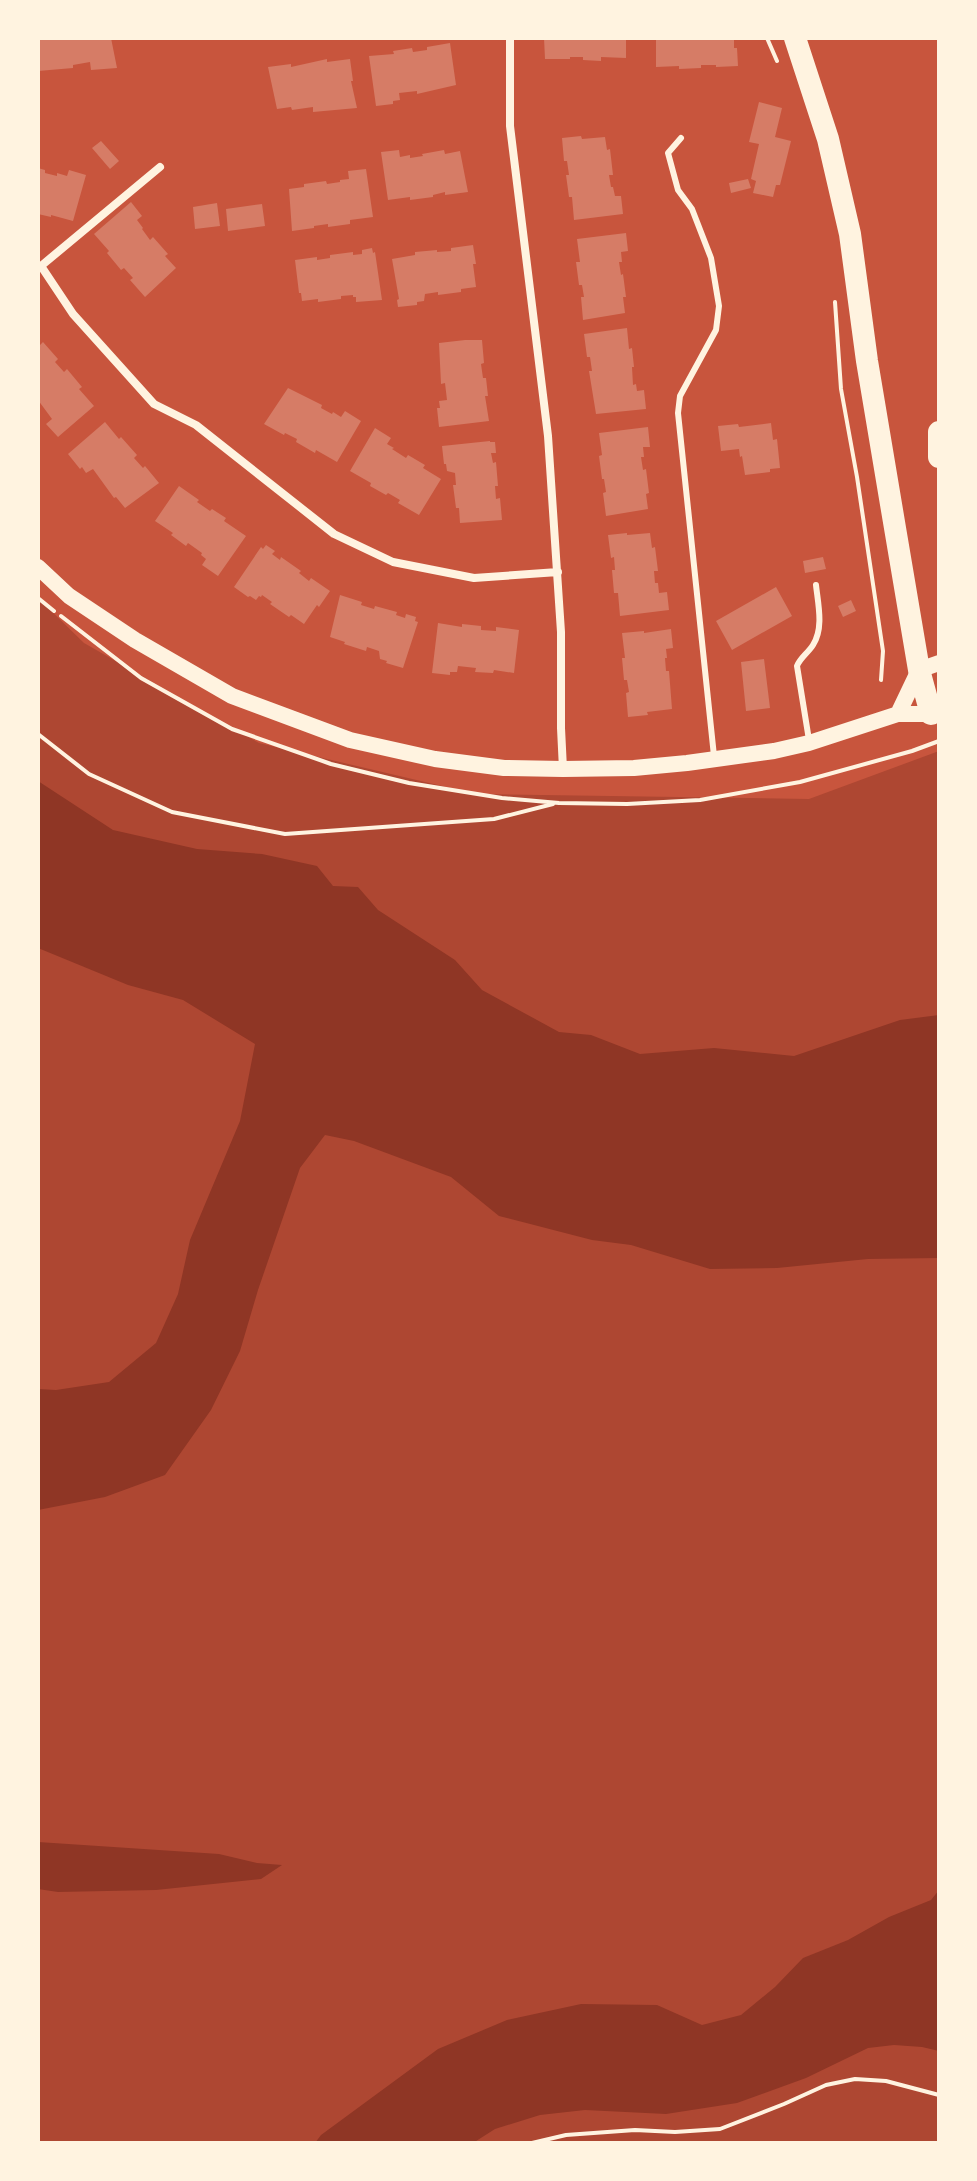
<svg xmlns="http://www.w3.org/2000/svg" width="977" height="2181" font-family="Rubik,sans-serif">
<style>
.green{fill:#ae4732}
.water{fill:#8f3625}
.building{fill:#d67c66}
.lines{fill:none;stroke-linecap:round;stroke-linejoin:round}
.path{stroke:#fff3e0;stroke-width:4}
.service{stroke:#fff3e0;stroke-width:6}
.minor{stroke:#fff3e0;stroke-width:8}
.secondary{stroke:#fff3e0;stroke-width:16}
.motorway{stroke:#fff3e0;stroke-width:22}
</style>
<rect width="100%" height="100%" fill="#c8553d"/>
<path class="green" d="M38,598l46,45 175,100 217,51 333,5 130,-48v1392h-901z"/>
<path class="water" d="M38,781l75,49 84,19 65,5 55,12 16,20 25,1 20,23 77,50 27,30 77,42 32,3 49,19 74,-6 80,8 106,-36 39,-5v243l-71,1 -91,9 -67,1 -79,-24 -39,-5 -93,-24 -48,-39 -97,-36 -29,-6 -25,33 -42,122 -18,61 -29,59 -46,65 -60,22 -67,13v-121l18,1 53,-8 47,-39 22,-49 12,-54 50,-119 15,-77 -72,-44 -55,-15 -90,-37z
M38,1842l181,12 38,9 25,2 -21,14 -105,11 -98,2 -20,-3z
M939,1890v161l-17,-4 -28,-2 -26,3 -62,30 -69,25 -71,11 -81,-4 -45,5 -45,14 -22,14h-158l6,-8 117,-86 69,-29 74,-16 76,1 45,20 39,-10 34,-28 28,-29 45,-18 41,-23 42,-17z"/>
<path class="building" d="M38,38h73l6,30 -26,2 -1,-8 -17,3v3l-35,3z
M544,38h82v20l-25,-1v4l-18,-1v-3h-13v2h-25z
M656,38h78v10h3l1,18 -22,1v-2h-15v3l-22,1v-3l-23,1z
M450,43l6,42 -39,9v-3l-18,2 1,7 -7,1v3l-17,2 -7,-50 25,-2 -1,-3 19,-3 1,4 14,-2v-3z
M327,59v3l23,-3 3,22h-2l6,27 -44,4v-5l-21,3 -1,-3 -14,2 -9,-42 23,-3v3z
M759,102l23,6 -7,29 16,4 -11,44h-4l-3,12 -20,-4 3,-12 -5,-2 8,-35 -10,-2z
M581,136l1,3 23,-2 2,13 3,-1 3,26h-4l2,12h2l2,9h6l2,18 -49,6 -2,-23h-3l-3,-22h3l-2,-14h-3l-2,-23z
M101,141l18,20 -9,8 -18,-21z
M399,150l1,7 10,-2v3l13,-2 -1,-2 22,-4 1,4 15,-3 8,41 -23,3v-3l-12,3v2l-23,3v-3l-22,3 -7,-48z
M38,168l7,2v3l12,3v-3l10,3 2,-6 17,5 -13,46 -22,-6v2l-13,-3z
M366,169l7,48 -23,3v4l-22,3v-3l-14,2v2l-22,3 -3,-42 15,-2v-3l22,-3 1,3 13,-2v-2l9,-1 -1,-8z
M748,179l3,9 -20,5 -2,-10z
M131,202l11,14 -5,4 6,8 -1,1 8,11 3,-3 15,17 -3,2 11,12 -31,29 -15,-17 3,-2 -9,-10 -3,2 -14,-17 2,-2 -15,-17z
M217,203l3,23 -25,3 -2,-22z
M262,204l3,22 -37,5 -2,-22z
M626,233l2,18 -7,1 1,10h-3l2,13 2,-1 3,23h-3l2,16 -42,7 -2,-23h3l-2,-12h-3l-3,-23h4l-3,-23z
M473,245l3,19h-3l3,23 -15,2v3l-23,3v-3l-13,2 -1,7 -7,1v3l-19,2 -1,-7 2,-1 -7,-40 23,-4v-3l22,-2v2l14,-1v-3z
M372,248l1,5 2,-1 7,48 -26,2v-5h-3v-2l-12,1v3l-23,3v-3l-16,2 -1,-8h-2l-4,-33 22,-3v3l13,-2v-3l23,-3v3l9,-1v-4z
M627,328l2,21 3,-1 2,19h-2l1,18 3,-1 1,7 7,-1 2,19 -50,5 -7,-43h3l-2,-14h-3l-3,-23z
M465,340h17l2,23 -3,1 2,14h3l2,18h-3l4,25 -50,6 -2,-19h3l-1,-7 8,-1 -2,-17 -4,1 -2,-41z
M43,342l15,17 -3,3 9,10 3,-3 15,18 -3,2 15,17 -36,31 -12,-13 6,-5 -14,-19v-53z
M288,388l34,17 -1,3 11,6 1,-2 8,5 4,-6 16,10 -24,41 -21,-12 -1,3 -19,-11 1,-3 -12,-6 -1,2 -20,-11z
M105,422l14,17 2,-2 16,18 -3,3 9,10 2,-2 14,17 -34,25 -9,-11 -2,1 -21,-29 -7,4 -4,-6 -2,2 -12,-15z
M771,423l2,17 4,-1 3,29 -10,1v3l-25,3 -3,-19 -2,1 -1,-8 -18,2 -3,-25 20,-2 1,3z
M648,427l2,20h-7l1,10h-3l2,13 3,-1 3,24 -3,1 2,15 -42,7 -3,-23 3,-1 -2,-13h-2l-3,-23 3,-1 -3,-22z
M375,428l16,10 -4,6 7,4 -2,1 14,9 2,-3 17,10 -2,3 18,11 -22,36 -21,-12 2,-3 -12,-7 -2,2 -16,-9 1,-3 -21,-12z
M490,441v1h5l1,11h-5l2,10 3,-1 2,24h-3l1,13 4,-1 2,22 -42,3 -1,-15h-3l-3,-23h3l-1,-12 -8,-2 -1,-7h-2l-2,-18z
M179,486l20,14 -2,2 13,9 2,-2 14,9 -2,3 22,15 -28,40 -16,-11 4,-6 -5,-4 1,-2 -14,-10 -2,3 -15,-11 2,-2 -18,-12z
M627,533v2l23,-2 2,15 3,-1 3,24h-4l1,12h3l1,10 8,-1 2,18 -49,6 -2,-23h-4l-2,-23h3l-1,-13 -3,1 -3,-23z
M266,545l9,6 -3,3 8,6 1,-3 20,14 -2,2 10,8 2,-3 19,13 -11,16 -2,-2 -13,19 -13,-9 -2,2 -19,-13 2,-2 -10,-7 -1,2 -2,-1 -3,4 -6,-4 -2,1 -14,-10 27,-40 2,2z
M823,557l3,12 -21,4 -2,-12z
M776,587l16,29 -60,34 -16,-29z
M340,595l22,7 -1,3 13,4 1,-3 22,6 -1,3 9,3 1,-4 10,3 -1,4 3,1 -15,46 -17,-5 1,-2 -7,-2 -1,-8 -12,-4 -1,4 -22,-7 1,-2 -15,-5z
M851,600l5,11 -13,6 -5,-11z
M438,623l24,4v-3l19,2v4l15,1v-4l23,3 -5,43 -20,-3 -1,3 -18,-1 1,-4 -18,-2 -1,6h-7v3l-18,-2z
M671,629l2,19 -7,1 1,9h-2l1,13h3l3,38 -25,3 1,3 -20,2 -2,-24 3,-1 -2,-12h-3l-2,-22h3l-3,-25 22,-2v2z
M764,659l6,49 -24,3 -5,-49z"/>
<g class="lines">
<path class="path" d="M767,38l10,23
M835,302l6,87 16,88 26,174 -2,29
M38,598l16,13
M61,616l80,62 91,51 99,35 78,19 93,15 57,5 68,1 73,-4 100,-18 112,-31 27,-10
M38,734l51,40 83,38 113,22 209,-15 59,-15
M532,2143l34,-8 69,-5 40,2 45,-3 64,-25 42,-19 29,-6 31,2 53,14"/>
<path class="service" d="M681,138l-13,15 10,37 14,19 19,49 8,48 -3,24 -36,66 -2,17 36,343
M809,740l-12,-74c3,-8 11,-13 16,-21 11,-17 5,-41 3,-60"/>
<path class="minor" d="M510,38v88l38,310 13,196v96l2,41
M160,167l-119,99 32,48 81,90 42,21 138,109 59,28 81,16 84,-6"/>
<path class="secondary" d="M38,567l31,29 66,44 97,56 118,44 85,19 69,9 59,1 71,-1 53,-5 87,-12 35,-8 89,-29h33
M898,714l21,-44 20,-7"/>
<path class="motorway" d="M795,38l33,101 22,95 17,127 28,167 24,142 12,44
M939,432v25"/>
</g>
<rect width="977" height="2181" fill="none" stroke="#fff3e0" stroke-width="80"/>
</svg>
